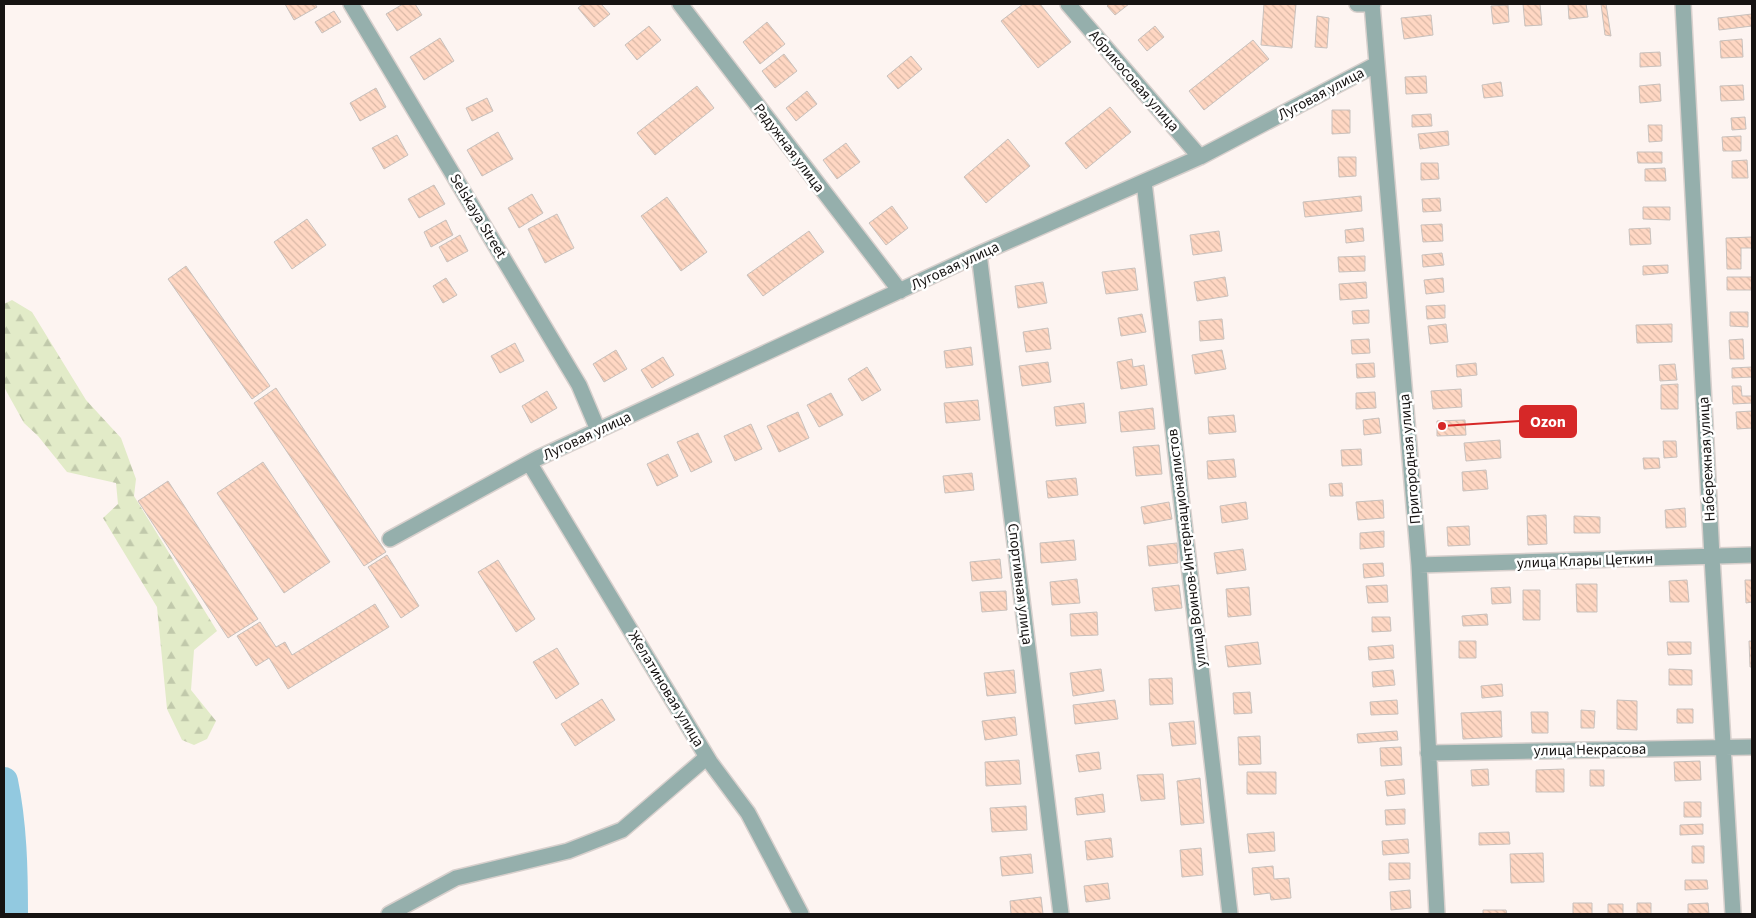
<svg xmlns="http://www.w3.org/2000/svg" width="1756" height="918" font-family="'Source Sans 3',sans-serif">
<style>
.forest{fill:url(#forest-firs)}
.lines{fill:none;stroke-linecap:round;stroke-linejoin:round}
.river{stroke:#92c9e0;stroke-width:28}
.building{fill:url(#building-back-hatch);stroke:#c8c1bd}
.minor-casing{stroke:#d8d0cd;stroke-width:18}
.minor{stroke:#95afac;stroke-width:15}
.labels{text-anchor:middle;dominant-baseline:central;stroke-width:5;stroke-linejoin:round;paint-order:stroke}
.street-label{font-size:15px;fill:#161312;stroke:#fff}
.leader{fill:none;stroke:#d62828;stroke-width:2}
.callout-dot{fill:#d62828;stroke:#fff;stroke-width:2}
.callout{fill:#d62828;stroke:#d62828;stroke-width:2}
.callout-label{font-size:16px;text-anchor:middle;font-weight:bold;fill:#fff}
</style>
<defs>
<pattern id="forest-firs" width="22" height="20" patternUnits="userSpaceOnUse" patternTransform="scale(1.25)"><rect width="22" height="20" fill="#e2ebc8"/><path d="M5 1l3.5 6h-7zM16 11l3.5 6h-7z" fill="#c1c9ab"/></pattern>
<pattern id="building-back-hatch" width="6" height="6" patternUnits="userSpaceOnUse" patternTransform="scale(1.25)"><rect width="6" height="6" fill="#ffd7c3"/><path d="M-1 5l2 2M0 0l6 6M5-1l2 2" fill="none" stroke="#dab8a6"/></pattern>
</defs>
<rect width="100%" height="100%" fill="#fdf4f1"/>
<path class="forest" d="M12,300l20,12 54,88 35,38 15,41 -2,17 83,135 -23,19 -3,40 25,31 -9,18 -13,6 -12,-5 -15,-31 -10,-102 -54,-89 15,-14 -2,-21 -49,-11 -29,-36 -14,-13 -20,-36v-83z"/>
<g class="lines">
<path class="river" d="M4,781c9,43 10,89 10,133"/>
</g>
<path class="building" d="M285,4h30l2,3 -23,13z
M403,4h12l7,11 -25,16 -11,-17z
M583,4h18l9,10 -16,13 -16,-19z
M1023,4h17l31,38 -33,26 -37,-47z
M1109,4h20l-14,11 -8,-9z
M1264,4h32l-4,44 -31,-3z
M1523,4h17l2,21 -17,1z
M1568,4h18l2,13 -19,2z
M1601,4h5l5,32 -6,-1z
M1508,5l1,17 -16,2 -2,-18z
M334,11l7,11 -19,11 -7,-11z
M1752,14v12l-33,4 -1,-12z
M1431,15l2,20 -29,4 -3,-21z
M1317,16l12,2 -2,30 -12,-1z
M767,22l18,22 -25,20 -17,-22z
M649,26l12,14 -24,20 -12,-15z
M1155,26l9,11 -17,14 -9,-11z
M440,38l14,23 -30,19 -14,-23z
M1742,39l1,18 -22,1 -1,-17z
M1253,40l16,19 -65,51 -15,-19z
M1660,52l1,14 -21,1v-14z
M784,54l13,17 -22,17 -13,-17z
M911,56l11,13 -24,20 -11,-13z
M1426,76l1,17 -21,1 -1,-17z
M1501,82l2,14 -19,2 -2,-13z
M1660,84l1,17 -21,2 -1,-17z
M1743,85l1,15 -23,1 -1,-15z
M697,86l17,22 -59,47 -18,-22z
M376,88l10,19 -26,14 -10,-18z
M807,91l10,13 -21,17 -10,-13z
M487,98l6,13 -21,10 -6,-13z
M1110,107l21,25 -45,37 -21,-26z
M1332,110h18v23l-18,1z
M1431,114l1,12 -20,1v-12z
M1745,117l1,12 -14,1 -1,-12z
M1648,125h14v16l-13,1z
M1448,131l1,14 -29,4 -2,-15z
M498,132l15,27 -31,17 -15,-26z
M397,135l11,20 -24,14 -12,-21z
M1741,136v15h-18l-1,-14z
M1008,139l22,27 -44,37 -22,-26z
M846,143l14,19 -23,17 -14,-19z
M1637,152h25v11h-24z
M1338,157h18v19l-17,1z
M1747,160l1,18h-16v-17z
M1421,163h17l1,16 -18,1z
M1665,168l1,13h-21v-12z
M434,185l11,19 -26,14 -11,-19z
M532,194l11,19 -24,15 -11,-20z
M1361,196l1,15 -57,6 -2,-15z
M667,197l40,55 -26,19 -40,-55z
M1440,198l1,13 -18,1 -1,-13z
M892,206l16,22 -22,17 -17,-22z
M1643,207h27v13l-27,-1z
M557,214l17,34 -29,15 -17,-34z
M307,219l19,26 -34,24 -18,-27z
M446,220l7,15 -22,12 -7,-15z
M1442,224l1,17 -20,1 -2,-17z
M1363,228l1,13 -18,2 -1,-13z
M1650,228l1,16 -21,1 -1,-16z
M809,231l15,21 -61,44 -16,-21z
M1219,231l3,20 -29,4 -3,-20z
M460,235l8,16 -21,11 -8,-15z
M1752,237v11h-11v21h-14l-1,-31z
M1442,253l2,12 -21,2 -1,-12z
M1365,256v15l-26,1 -1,-15z
M1668,265v8l-25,2v-9z
M186,266l84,120 -18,13 -84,-120z
M1135,268l3,22 -32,4 -4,-22z
M1225,277l3,19 -31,5 -3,-19z
M1727,277h25v13h-25z
M446,278l11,17 -14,8 -10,-17z
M1443,278l1,14 -18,2 -2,-14z
M1043,282l4,21 -29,5 -3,-22z
M1366,282l1,16 -27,2 -1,-16z
M1445,305v13l-18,1 -1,-13z
M1369,310v13l-16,1 -1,-13z
M1730,312h18v15l-18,-1z
M1142,314l4,18 -25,4 -3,-18z
M1222,319l2,20 -24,2 -1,-20z
M1446,324l2,18 -18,2 -2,-18z
M1672,324v18l-35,1 -1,-18z
M1048,328l3,21 -25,3 -3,-20z
M1369,339l1,14 -18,1 -1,-14z
M1743,339l1,20h-14l-1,-19z
M515,343l9,18 -24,12 -9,-17z
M971,347l2,18 -27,3 -2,-17z
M616,350l11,19 -23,13 -11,-18z
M1222,350l4,19 -31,5 -3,-19z
M663,357l11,18 -22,13 -11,-18z
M1132,359l1,8 11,-2 3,20 -26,4 -4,-27z
M1048,362l3,20 -29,4 -3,-20z
M1374,363l1,14 -18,1 -1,-14z
M1476,363l1,12 -20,2 -1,-12z
M1675,364l2,16 -17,1 -1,-16z
M867,367l14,23 -19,11 -14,-22z
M1752,367v10l-20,1v-10z
M1678,384v25h-17v-24z
M1732,386h9l1,10h10v7l-19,1z
M276,388l110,164 -22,14 -110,-163z
M1461,389l1,18 -29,2 -2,-18z
M547,391l10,17 -26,15 -9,-17z
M1375,392l1,16 -20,1v-16z
M831,393l12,22 -24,12 -12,-22z
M978,400l2,20 -34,3 -2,-20z
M1084,403l2,20 -30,3 -2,-19z
M1153,408l2,21 -34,3 -2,-20z
M1752,411v17l-15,1 -1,-17z
M798,412l11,26 -30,14 -12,-26z
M1234,415l2,17 -27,2 -1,-17z
M1379,418l2,15 -17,2 -1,-15z
M1465,420l1,15 -29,1v-15z
M751,424l11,25 -27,12 -11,-25z
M698,433l14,29 -21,10 -14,-30z
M1500,440l1,18 -35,3 -2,-18z
M1663,441h13l1,16 -13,1z
M1159,445l3,29 -26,2 -3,-29z
M1361,449l1,16 -20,1 -1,-16z
M668,454l10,22 -21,10 -10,-22z
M1643,458h16l1,10 -16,1z
M1234,459l2,18 -28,2 -1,-18z
M263,462l67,100 -46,31 -67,-100z
M1486,470l2,19 -25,2 -1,-19z
M972,473l2,17 -29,3 -2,-17z
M1076,478l2,17 -30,3 -2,-17z
M168,481l90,138 -30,19 -90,-137z
M1342,483l1,13h-13l-1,-12z
M1383,500l1,18 -26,2 -2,-18z
M1169,502l3,17 -28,5 -3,-17z
M1246,502l2,17 -26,4 -2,-17z
M1685,508l1,19 -20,1 -1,-18z
M1546,515l1,29 -19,1 -1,-29z
M1574,516l26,1v16h-26z
M1469,526l1,19 -22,1 -1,-19z
M1384,531v16l-24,2v-16z
M1074,540l2,20 -35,3 -1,-20z
M1177,543l1,20 -29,3 -2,-20z
M1243,549l3,21 -29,4 -3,-21z
M387,555l32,51 -18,12 -33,-51z
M1000,559l2,19 -30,3 -2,-19z
M498,560l37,59 -19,13 -38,-60z
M1383,563l1,13 -20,2 -1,-14z
M1077,579l3,24 -28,2 -2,-23z
M1687,580l2,22h-19l-1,-21z
M1745,580h7v22l-6,1z
M1576,584h21v28h-20z
M1179,585l3,23 -27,3 -3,-23z
M1387,585l1,17 -20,1 -2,-17z
M1249,587l2,28 -23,2 -2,-28z
M1510,587l1,16 -19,1 -1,-16z
M1523,590h17v30h-17z
M1006,591l1,19 -25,2 -2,-20z
M375,604l14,23 -101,62 -19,-31 -13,8 -19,-30 23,-14 16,25 9,-5 7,13z
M1097,612l1,23 -27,1 -1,-22z
M1487,614l1,11 -25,1 -1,-10z
M1372,617h18l1,14 -19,1z
M1459,641h17v17h-17z
M1749,641h3v26h-2z
M1258,642l3,22 -33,3 -3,-21z
M1667,642h24v12l-23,1z
M1393,645l1,13 -25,2 -1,-13z
M557,648l22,36 -23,15 -23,-37z
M1101,669l3,22 -31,5 -3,-23z
M1669,669l23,1v15h-23z
M1014,670l2,23 -29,3 -3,-23z
M1393,670l2,15 -22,2 -1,-15z
M1172,678l1,26 -23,1 -1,-26z
M1502,684l1,12 -21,2 -1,-12z
M1250,692l2,21 -18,1 -1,-21z
M602,699l13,21 -40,26 -14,-22z
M1115,700l3,19 -43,5 -2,-19z
M1397,700l1,14 -27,1 -1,-13z
M1617,700l20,1v29l-20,-1z
M1677,709h16v14h-16z
M1581,710l14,1 -1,17h-13z
M1501,711l1,26 -39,2 -2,-26z
M1531,712h17v21h-16z
M1015,717l2,18 -32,5 -3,-19z
M1194,721l2,23 -24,2 -3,-23z
M1397,731l1,9 -40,3 -1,-9z
M1260,736l1,28 -22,1 -1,-28z
M1401,747l1,18 -21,1 -1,-18z
M1099,752l2,17 -22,3 -3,-17z
M1019,760l2,24 -35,2 -1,-24z
M1700,761l1,19 -26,1 -1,-19z
M1488,769l1,16 -17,1 -1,-16z
M1564,769v23h-28v-22z
M1590,770h14v16h-14z
M1247,772h29v22h-29z
M1163,774l2,25 -24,2 -4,-26z
M1200,778l4,45 -23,2 -4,-44z
M1404,779l1,15 -18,2 -2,-15z
M1103,794l2,18 -28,3 -2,-17z
M1684,802h17v15h-17z
M1026,806l1,24 -35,2 -2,-24z
M1405,809v15l-19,1 -1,-15z
M1703,824v10l-23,1v-10z
M1274,832l1,19 -26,2 -2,-19z
M1509,832l1,12 -31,1v-12z
M1111,838l2,19 -26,3 -2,-19z
M1408,839l1,14 -26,2 -1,-14z
M1692,846h12v17h-12z
M1201,848l2,27 -21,2 -2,-27z
M1543,853l1,29 -33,1 -1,-29z
M1031,854l2,19 -31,3 -2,-19z
M1389,863h21v16l-21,1z
M1273,866l1,13 15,-1 2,20 -20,2 -1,-7 -16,2 -2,-27z
M1685,880h22l1,9 -23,1z
M1108,883l2,16 -24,3 -2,-16z
M1410,890l1,18 -20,2 -1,-18z
M1041,897l2,17h-32l-1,-13z
M1573,903h19v11h-19z
M1637,903h14v11h-14z
M1708,903l1,11h-21v-10z
M1608,904h15v10h-15z
M1483,910h23l1,4h-24z"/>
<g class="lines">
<g class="minor-casing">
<path id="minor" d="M351,4l228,381 19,45
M680,4l220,287
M1068,4l132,153
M1357,4h16
M1372,4l47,561 18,349
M1683,4l29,553 21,357
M1144,182l86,732
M979,254l82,660
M530,464l180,298 38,51 53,101
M390,539l148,-81 441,-204 221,-97 177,-93
M1419,565l333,-10
M1428,753l324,-6
M389,914l67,-36 112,-27 54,-21 85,-73"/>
</g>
<use href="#minor" class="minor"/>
</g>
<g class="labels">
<g class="street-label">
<text transform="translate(1134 81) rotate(49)">Абрикосовая улица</text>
<text transform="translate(1321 94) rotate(-28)">Луговая улица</text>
<text transform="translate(789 148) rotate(53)">Радужная улица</text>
<text transform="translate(478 216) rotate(59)">Selskaya Street</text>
<text transform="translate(955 266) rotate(-25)">Луговая улица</text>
<text transform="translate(587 436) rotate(-25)">Луговая улица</text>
<text transform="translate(1410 459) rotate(-95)">Пригородная улица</text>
<text transform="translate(1707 459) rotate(-93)">Набережная улица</text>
<text transform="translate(1187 548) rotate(-97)">улица Воинов-Интернационалистов</text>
<text transform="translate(1585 561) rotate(-2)">улица Клары Цеткин</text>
<text transform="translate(1020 584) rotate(83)">Спортивная улица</text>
<text transform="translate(666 689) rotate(59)">Желатиновая улица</text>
<text transform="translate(1590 750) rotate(-1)">улица Некрасова</text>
</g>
</g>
<path class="leader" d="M1442 426L1520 421"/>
<circle class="callout-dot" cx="1442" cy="426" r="5"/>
<rect class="callout" x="1520" y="406" width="56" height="31" rx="5"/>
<g class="callout-label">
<text x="1548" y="427">Ozon</text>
</g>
<rect width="1756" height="918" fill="none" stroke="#161312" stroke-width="10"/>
</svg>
